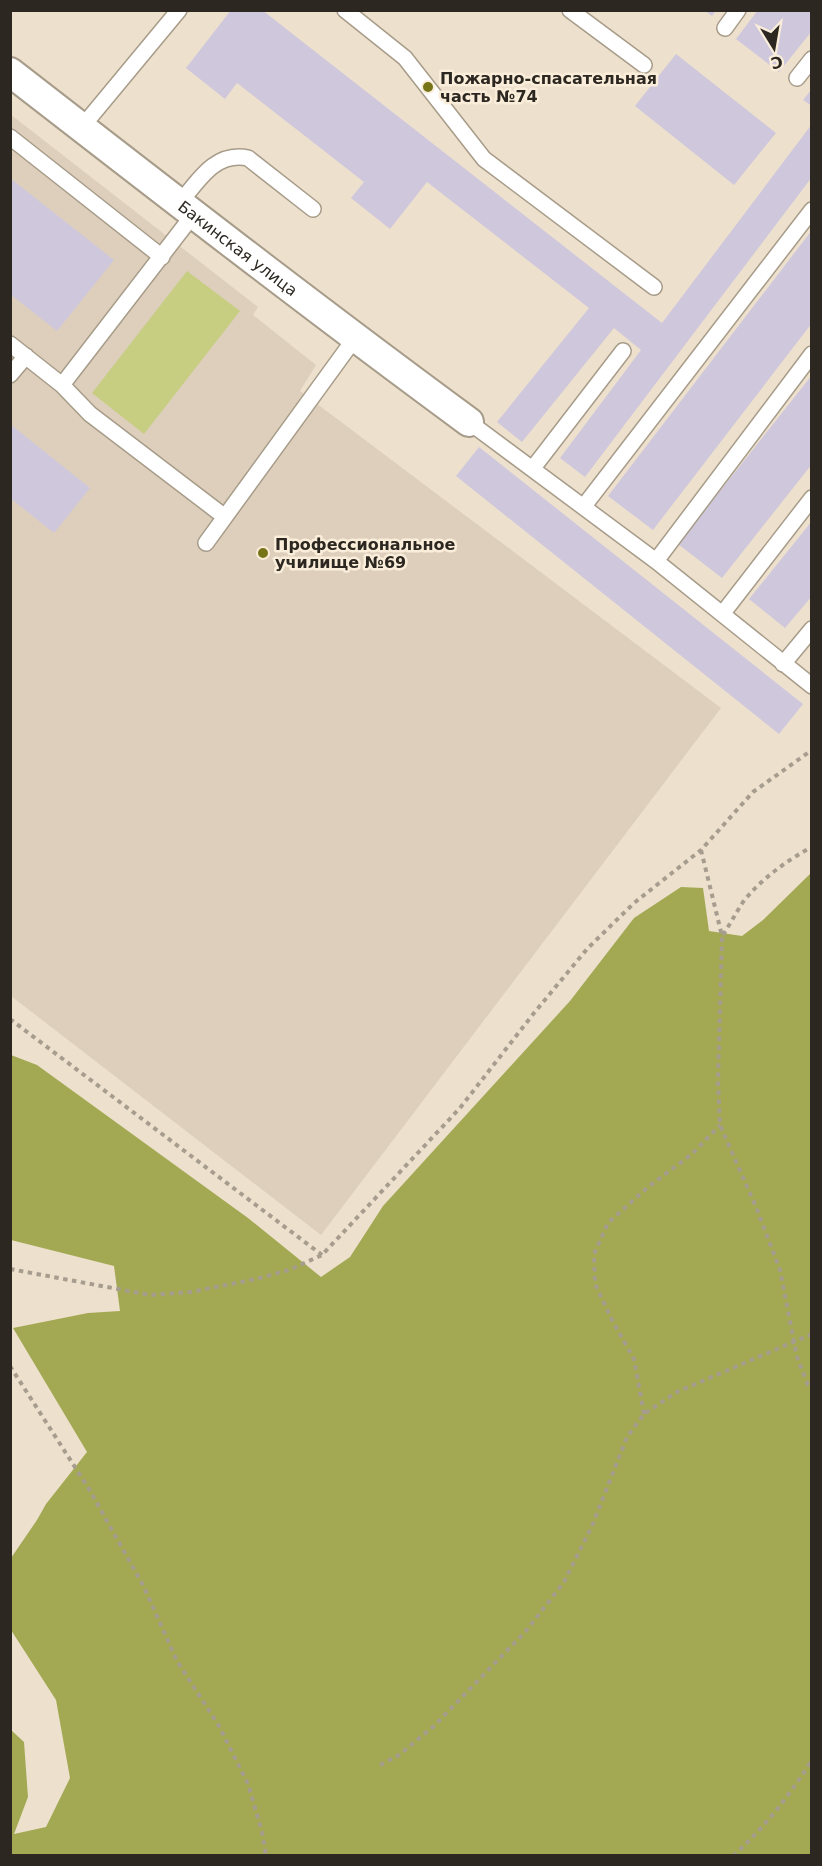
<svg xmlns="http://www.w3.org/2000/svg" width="822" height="1866" font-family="'DejaVu Sans',sans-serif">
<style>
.education{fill:#ddcfbc}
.green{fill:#c7ce82}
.forest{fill:#a3a953}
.building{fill:#cfc8dd}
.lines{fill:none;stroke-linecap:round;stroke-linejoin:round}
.lane-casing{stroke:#a79c89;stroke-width:18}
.street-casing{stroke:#a79c89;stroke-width:32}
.path{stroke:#a79d8e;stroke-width:4;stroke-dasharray:4.5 4.5;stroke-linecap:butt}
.lane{stroke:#fff;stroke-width:15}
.street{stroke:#fff;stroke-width:28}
.poi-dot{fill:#777418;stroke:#faeeda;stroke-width:2}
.labels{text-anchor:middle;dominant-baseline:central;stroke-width:5;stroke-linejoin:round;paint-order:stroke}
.poi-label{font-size:16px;font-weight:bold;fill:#2c2720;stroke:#faeeda;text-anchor:start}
.street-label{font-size:16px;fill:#2c2720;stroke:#faeeda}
</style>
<rect width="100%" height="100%" fill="#ede0cd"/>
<path class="education" d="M10,114l248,193 -5,8 63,50 -16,26 421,317 -400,527 -310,-239z"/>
<path class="green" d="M187,271l53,40 -96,123 -52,-41z"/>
<path class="forest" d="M811,873v982h-800v-125l13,12 4,55 -14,37 32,-7 24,-49 -14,-78 -45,-70v-72l26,-38 9,-16 41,-52 -74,-124 75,-15 32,-2 -6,-45 -103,-26v-185l26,10 211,153 73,59 29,-20 33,-51 187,-205 64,-83 47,-31 22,1 6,43 33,5 21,-16z"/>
<path class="building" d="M231,10h31l400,313 150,-199v53l-227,300 -25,-19 81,-108 -27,-22 -92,114 -25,-20 92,-114 -162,-126 -37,47 -39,-31 13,-16 -127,-99 -12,16 -39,-31z
M704,10h12l-4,6z
M758,10h54v21l-33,41 -43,-33z
M676,54l100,79 -42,52 -99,-79z
M812,89v17l-9,-6z
M10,178l104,82 -57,71 -47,-37z
M812,230v93l-159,207 -45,-34z
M812,375v89l-90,114 -44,-34z
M10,424l80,64 -36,45 -44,-35z
M479,447l324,257 -24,30 -323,-258z
M812,521v75l-27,32 -36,-29z"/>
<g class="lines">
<g class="lane-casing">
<path id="lane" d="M345,10l60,48 79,101 170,128
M570,10l74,55
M725,28l13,-18
M797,78l15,-19
M82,127l97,-117
M10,137l152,120
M179,204c19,-23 36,-53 69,-46l65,51
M10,344l52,41 28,29 135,103
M10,375l16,-19
M62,385l131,-170
M469,422l187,139 156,125
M533,468l90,-117
M584,506l228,-296
M206,543l149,-205
M656,561l156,-207
M723,613l89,-115
M783,664l29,-35"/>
</g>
<g class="street-casing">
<g id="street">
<path id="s1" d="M10,72c152,118 304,236 459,350"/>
</g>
</g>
<path class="path" d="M701,850l21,86 -4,145 2,44 36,82 24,63 17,87 11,28 4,3
M723,935c7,-11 13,-22 20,-33 17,-22 43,-41 67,-54
M10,1019l312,236
M10,1269l140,26 41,-3 65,-13 33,-9 33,-15 138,-147 74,-95 53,-64 47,-46 67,-53 52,-58 59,-42
M10,1366l79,123 55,98 33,74 42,65 29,58 14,48 4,24
M644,1414l-10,-55 -21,-37 -18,-38 -1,-30 14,-31 40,-36 44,-33 28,-29
M380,1765l19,-10 35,-29 92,-95 38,-49 28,-56 35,-89 17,-23 33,-22 135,-58
M733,1856c32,-29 56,-60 79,-96"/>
<use href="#lane" class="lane"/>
<use href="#street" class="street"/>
</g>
<g class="poi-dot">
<circle cx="428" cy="87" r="6"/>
<circle cx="263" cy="553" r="6"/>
</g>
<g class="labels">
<g class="poi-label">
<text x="440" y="78">Пожарно-спасательная<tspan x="440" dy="18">часть №74</tspan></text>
<text x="275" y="544">Профессиональное<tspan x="275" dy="18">училище №69</tspan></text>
</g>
<g class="street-label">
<text stroke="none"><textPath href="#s1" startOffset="288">Бакинская улица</textPath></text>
</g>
</g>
<rect width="822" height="1866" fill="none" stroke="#2c2720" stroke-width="24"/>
<g transform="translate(774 48) rotate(169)" stroke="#faeeda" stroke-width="4.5" paint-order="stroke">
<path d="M0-4.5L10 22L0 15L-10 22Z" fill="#2c2720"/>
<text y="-9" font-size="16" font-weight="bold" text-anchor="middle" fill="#2c2720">С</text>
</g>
</svg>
